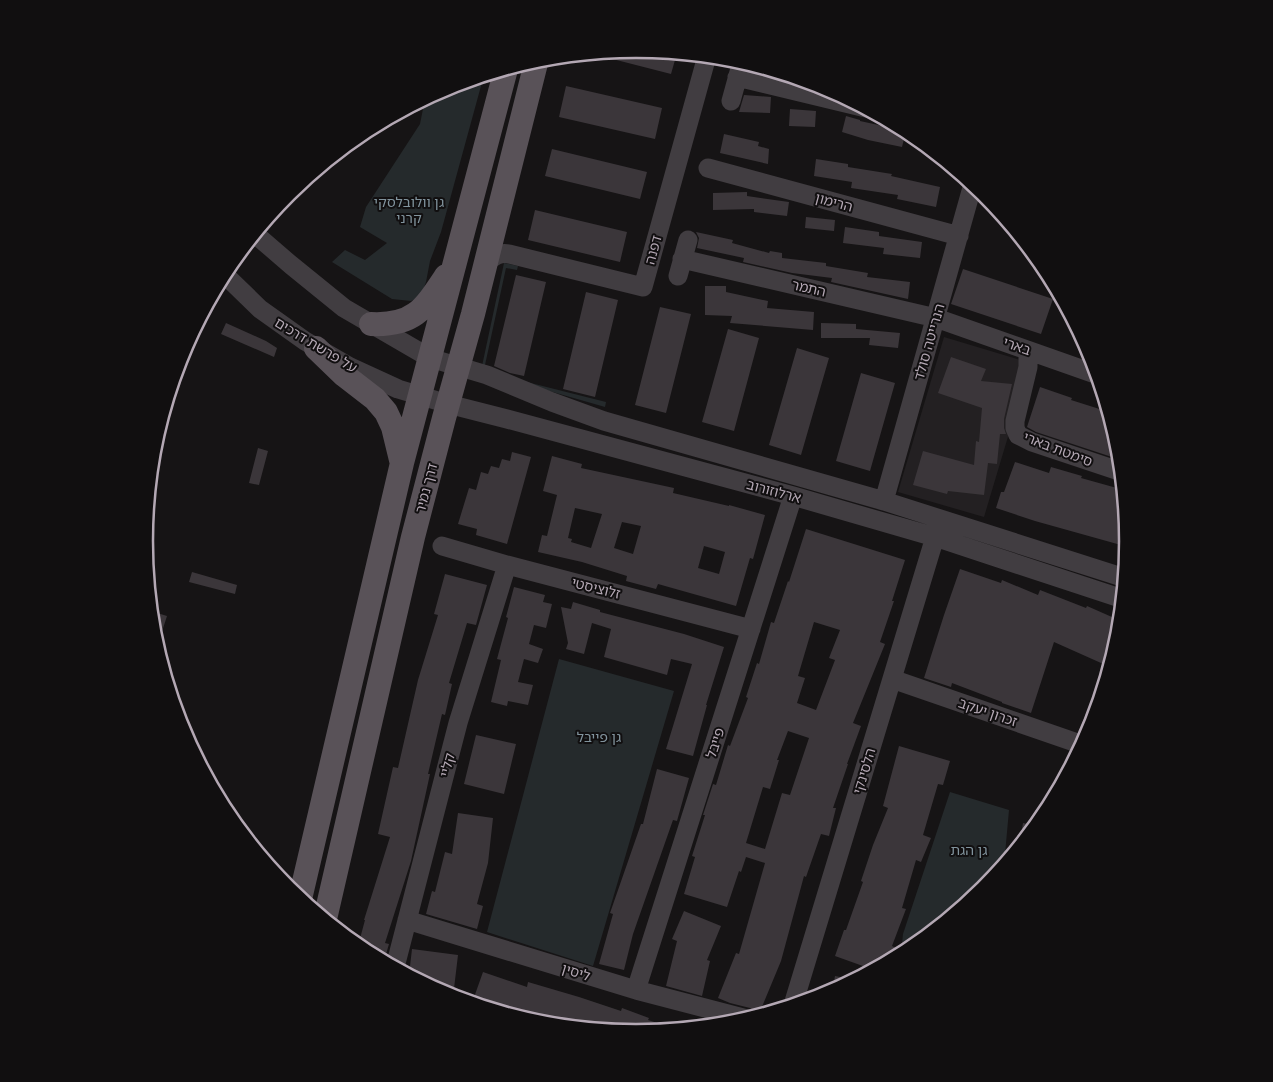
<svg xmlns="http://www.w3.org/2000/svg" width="1273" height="1082" font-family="Mulish,'Noto Sans Hebrew',sans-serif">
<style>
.built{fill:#232022}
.green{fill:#252a2c}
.building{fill:#3b363a;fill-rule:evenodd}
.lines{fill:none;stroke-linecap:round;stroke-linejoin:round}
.minor{stroke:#413d41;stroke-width:19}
.major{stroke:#595258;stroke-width:24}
.labels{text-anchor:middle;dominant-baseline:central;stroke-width:4;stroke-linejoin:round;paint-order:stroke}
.park-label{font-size:14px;fill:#81939d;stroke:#110f10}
.street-label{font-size:14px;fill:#b4a8b4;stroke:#110f10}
.rim{fill:none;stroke:#b4a8b4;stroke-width:2.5}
</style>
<rect width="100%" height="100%" fill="#161415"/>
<path class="built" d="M944,337l86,26 -46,154 -86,-25z"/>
<path class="green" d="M484,75l-43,157 -11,29 -4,21 -5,14 -10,5 -19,-2 -60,-37 13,-12 20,10 22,-17 -27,-16 6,-20 54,-83 5,-25 23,-13z
M504,263l14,3 -1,4 -11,-2 -21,97 2,7 119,30 -1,5 -119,-34 -4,-7z
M559,659l115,32 -81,275 -106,-34z
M950,792l59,18 -5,55 -20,24 -74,61 -9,5 2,-21z"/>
<path class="building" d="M637,49l40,4 -6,21 -78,-20 1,-1z
M566,86l96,22 -7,31 -96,-22z
M744,95l27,2 -1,16 -31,-1z
M790,109l26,2 -1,16 -26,-1z
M846,116l14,4v1l46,10 -4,16 -34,-7 -26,-8z
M724,134l35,8 -1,4 11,3 -1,15 -48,-11z
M552,149l95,23 -7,27 -95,-23z
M816,159l32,5v3l44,7 -1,2 49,11 -4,20 -39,-8 1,-4 -47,-7 1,-6 -38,-6z
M747,192v4l42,6 -2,14 -33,-4v-3l-41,1v-17z
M535,210l92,22 -7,30 -92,-22z
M806,217l29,3 -1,11 -29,-3z
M845,227l34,5v4l43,6 -2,16 -37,-4 1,-6 -41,-5z
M696,232l37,8 -1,3 37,10 1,-2 12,2v5l44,5v3l42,7 -1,4 43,5 -2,17 -77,-17 1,-4 -40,-5 -49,-11 1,-4 -47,-10 2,-10z
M963,269l90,30 -12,35 -90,-30z
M516,275l30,7 -22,94 -14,-3 -16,-7z
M705,286h21v6l42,9 -1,7 47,4 -1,18 -83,-7 2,-7 -27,-1z
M586,292l32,8 -23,97 -32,-8z
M660,307l31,7 -25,99 -31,-8z
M226,323l40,18 11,7 -3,9 -53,-23z
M821,323l35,1v5l44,4 -2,15 -29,-3 1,-7h-49z
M728,329l31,9 -25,93 -32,-9z
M797,348l32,10 -28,97 -32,-10z
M951,357l35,12 -5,12 31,3 -8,35v9l2,6h-6l-3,30 -9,-1 -4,32 -36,-4 -1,3 -34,-9 10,-34 51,14 2,-24 3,1 3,-34 -44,-15z
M861,373l34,10 -25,88 -34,-10z
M1040,387l32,11 -1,2 38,12 10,33 2,15 -85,-28 -9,-5z
M258,448l10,3 -9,34 -10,-2z
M512,452l19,5 -24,87 -31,-9 1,-6 -19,-5 11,-36 7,2 5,-18 7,2 3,-8 8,2 3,-9 8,2z
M552,456l30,8 -1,4 93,20 -1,5 56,13v-1l36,10 -12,44 -3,-1 -14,48 -78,-22 -2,5 -30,-8 1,-5 -45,-14 -44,-10 4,-17 5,1 10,-41 -14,-4zM575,508l27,6 -11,34 -20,-6 1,-3 -4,-1zM622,522l19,4 -8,28 -19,-6zM704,546l21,6 -6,22 -21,-6z
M1015,462l34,11 2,-6 31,9 -1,2 43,12 5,51 -1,6 -93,-26 -39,-13 5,-16h3z
M806,529l99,31 -13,41h2l-14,41 5,2 -32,79 8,3 -14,38h1l-15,44h3l-7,28 -8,-2 -15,43 -2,-1 -23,85 -22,53 -9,-6 -20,-5 -12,-5 18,-45 3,1 26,-91 -19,-6 -5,15 -2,-1 -12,36 -43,-13 11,-37 -3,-1 13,-41h-2l10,-31 3,1 12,-40 2,1 18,-48 -2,-1 11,-34 2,1 12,-42 3,1 14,-42 1,1zM814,622l26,8 -11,28 6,2 -19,50 -19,-7 8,-25 -7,-2zM788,731l21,7 -19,57 -8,-2 -17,56 -19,-6 17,-56 7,2 9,-29h-2z
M960,569l41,14 1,-3 36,15 2,-5 46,18 1,-2 34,15 -2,16 -9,30 -56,-25 -23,71 -29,-10v-1l-50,-19 -1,4 -27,-9 20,-63z
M192,572l45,13 -2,9 -46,-12z
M445,574l42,11 -11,40 -9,-2 -18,60 3,1 -7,31 -3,-1 -14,60h2l-19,87 -26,82 4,1 -5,17 -21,-11 -5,-4 7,-26h-1l26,-83 -12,-3 15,-67 5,1 20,-88 20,-65 -4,-1z
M514,587l31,8 -2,7 9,2 -6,24 -12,-3 -5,19 14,5 -5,14 -14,-4 -6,23 15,3 -5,20 -20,-4 -1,5 -16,-4 10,-42 -4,-1 11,-41 -2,-1z
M573,602l27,8v2l84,22 40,13 -18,58h1l-14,51 -27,-7 26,-85 -21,-5 -4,16 -63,-18 7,-28 -19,-6 -8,31 -18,-5 2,-6 -7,-36 10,2z
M151,611l16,5 -10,31 -3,-10z
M1095,692l7,2 -11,36 -10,-4z
M476,735l40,9 -12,50 -40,-10z
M899,746l51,15 -7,24 -5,-1 -15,51 8,3 -10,24 -5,-2 -14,48 4,1 -14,37 4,2 -4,12 -18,10 -39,-14 9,-26h2l17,-48 -2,-1 12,-36 15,-37 -5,-2z
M657,769l32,9 -12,43 -4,-1 -40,114 -9,36 -25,-6 14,-50 -3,-1 31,-89h2z
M458,813l35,5 -5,45 -11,41 6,2 -6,23 -51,-15 6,-23 3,1 10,-40 7,2z
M1023,823l14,3 -18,21z
M684,911l37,15 -14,34 3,1 -8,35 -36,-10 11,-45 -5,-2z
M412,949l46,6 -5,42 -44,-22z
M483,972l44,15 1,-5 51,15 42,14 1,-3 27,10 -1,2 28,9 -40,4 -96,-9 -68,-21z
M835,976l20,4 -23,12z"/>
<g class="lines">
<path class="minor" d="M737,77l129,31
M731,101l11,-40
M708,168l251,68
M255,234l36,31 53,43 86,50 57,17 65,27 52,19 280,80 241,77
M682,259l254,59 162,57
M486,263c8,-7 14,-11 23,-9l134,33 64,-231
M224,274l36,35 45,32 45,26 48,22 50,15 59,15 286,77 142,41 188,62
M678,276l10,-36
M1028,351v16l-13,54v7l3,7 14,7 90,30
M884,501l89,-317
M442,546l65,19 244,64
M892,679l191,66
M407,920l229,70 111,29
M395,967l63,-244 49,-158
M636,990l157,-494
M793,1005l142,-468"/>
<path class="major" d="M371,324c43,2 53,-15 75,-48
M316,348l28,27 31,24 11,13 7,15 8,33
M300,899l102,-436 104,-394
M325,919l88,-382 31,-119 29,-104 64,-255"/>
</g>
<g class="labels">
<g class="park-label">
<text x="409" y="202">גן וולובלסקי<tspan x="409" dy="16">קרני</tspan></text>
<text x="599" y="737">גן פייבל</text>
<text x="969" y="850">גן הגת</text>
</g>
<g class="street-label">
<text transform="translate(834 202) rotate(15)">הרימון</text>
<text transform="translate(653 250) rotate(-75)">דפנה</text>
<text transform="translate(809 288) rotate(13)">התמר</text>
<text transform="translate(929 342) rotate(-74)">הנרייטה סולד</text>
<text transform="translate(316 345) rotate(31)">על פרשת דרכים</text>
<text transform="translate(1017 346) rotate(19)">בארי</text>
<text transform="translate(1058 449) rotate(21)">סימטת בארי</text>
<text transform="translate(426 488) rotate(-75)">דרך נמיר</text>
<text transform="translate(774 491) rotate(15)">ארלוזורוב</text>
<text transform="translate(596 588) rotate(14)">זלוציסטי</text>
<text transform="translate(988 712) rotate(19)">זכרון יעקב</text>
<text transform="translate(715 743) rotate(-72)">פייבל</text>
<text transform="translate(447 765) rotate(-75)">קליי</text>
<text transform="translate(864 771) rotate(-73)">הלסינקי</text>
<text transform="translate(576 972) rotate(17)">ליסין</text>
</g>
</g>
<path d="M0 0H1273V1082H0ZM153 541a483 483 0 1 1 966 0a483 483 0 1 1-966 0Z" fill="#110f10" fill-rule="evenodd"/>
<path class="rim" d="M153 541a483 483 0 1 1 966 0a483 483 0 1 1-966 0Z"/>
</svg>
